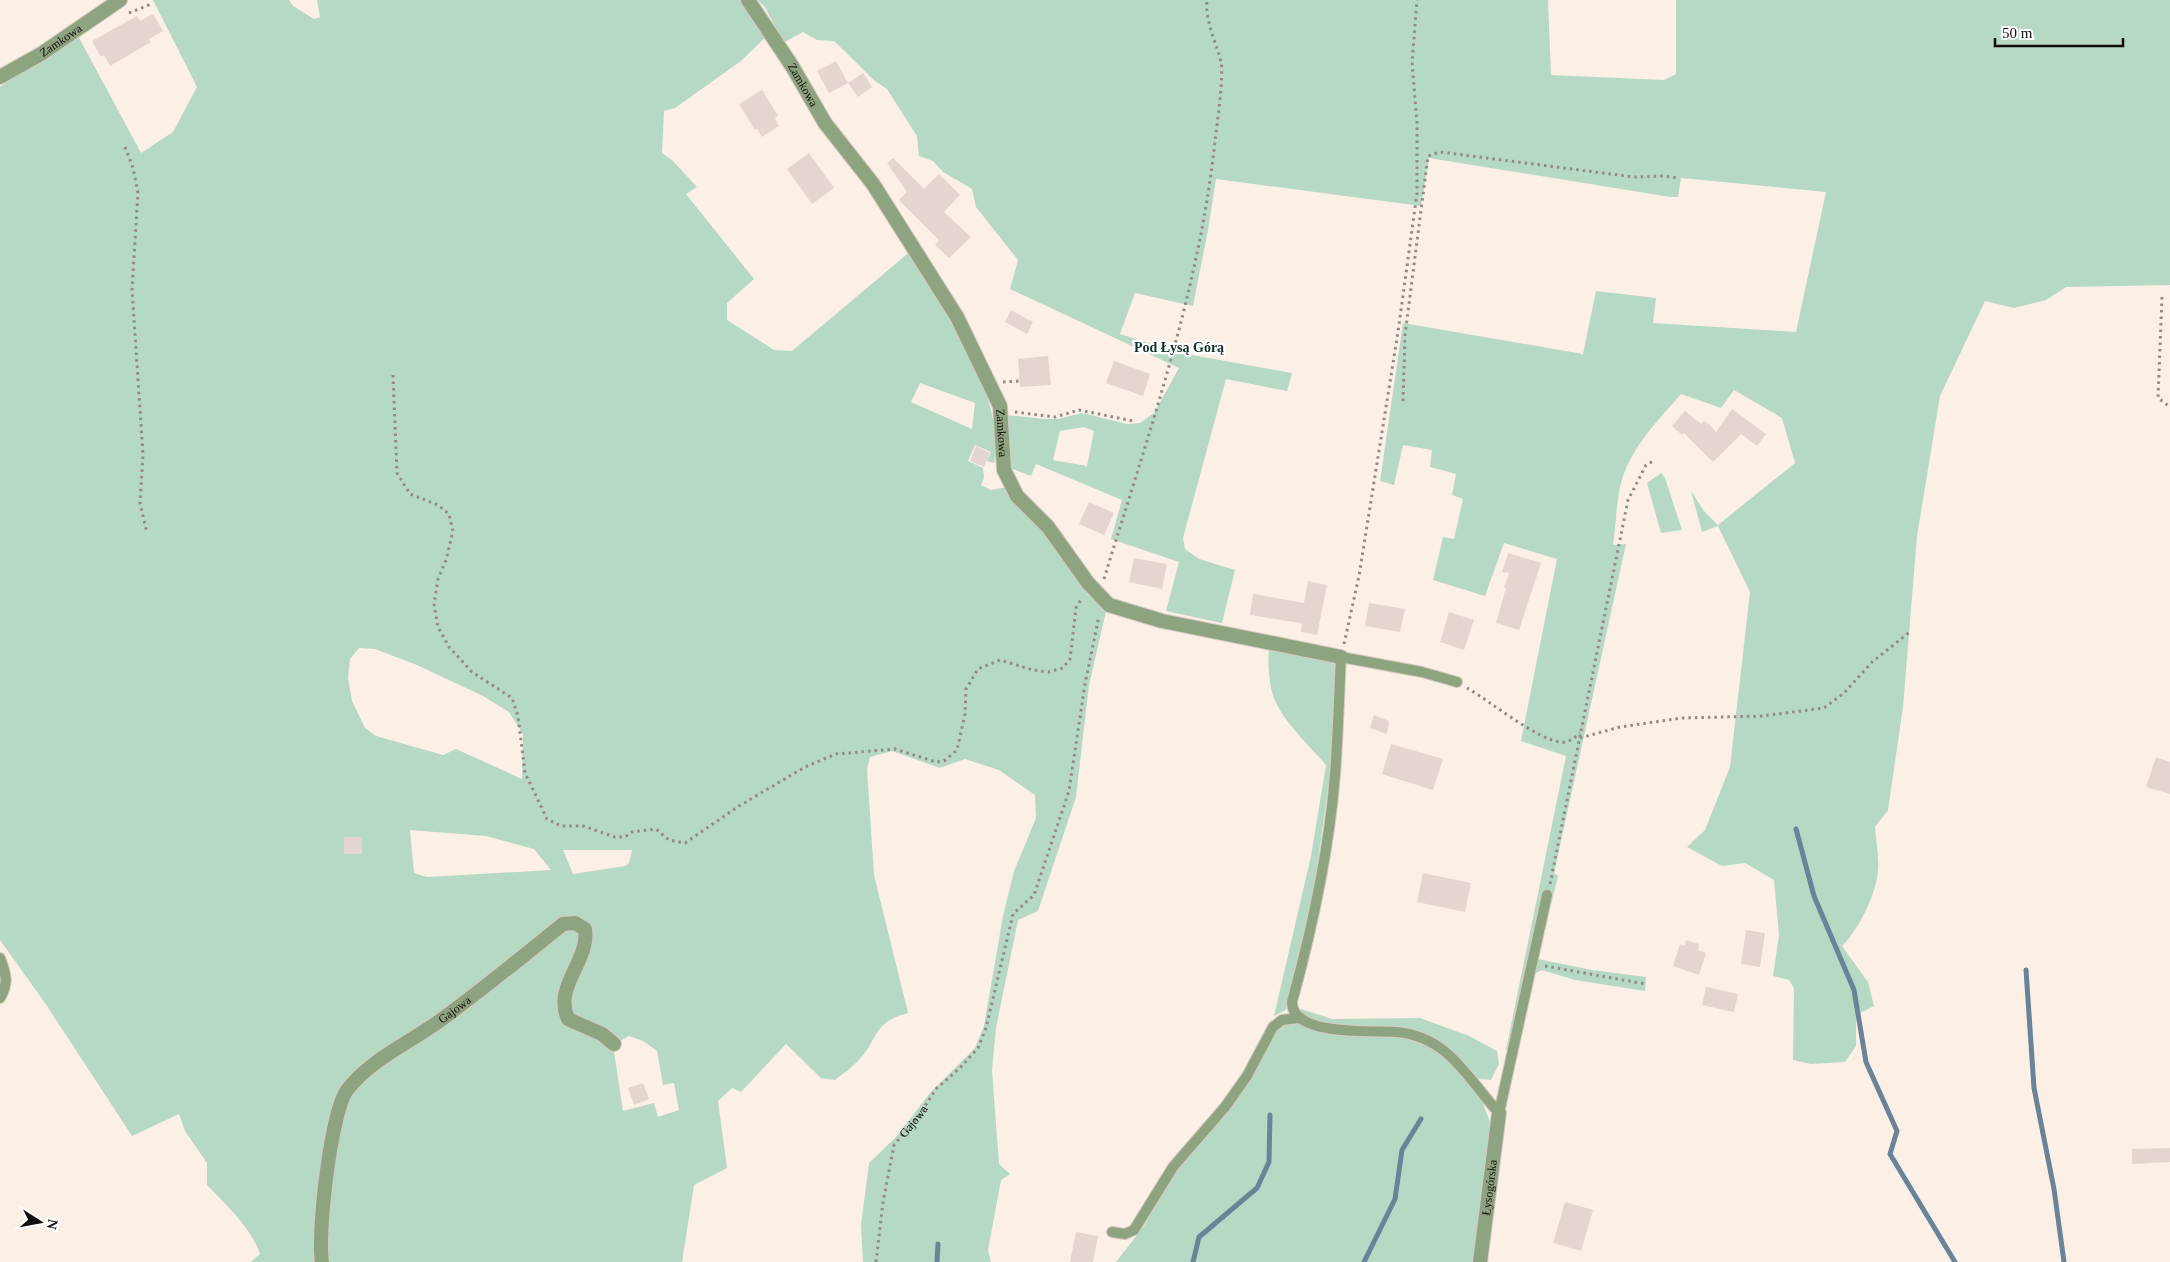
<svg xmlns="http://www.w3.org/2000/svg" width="2170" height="1262" font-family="Georgia,serif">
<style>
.green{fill:#b6d9c4;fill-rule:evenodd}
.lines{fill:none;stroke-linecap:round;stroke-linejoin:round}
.stream{stroke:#698399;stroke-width:5}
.building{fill:#e4d5cf}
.service-casing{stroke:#d6cbc3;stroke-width:12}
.minor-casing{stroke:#d6cbc3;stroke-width:16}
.tertiary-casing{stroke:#d6cbc3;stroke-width:16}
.path{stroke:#938a84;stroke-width:3;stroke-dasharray:2.5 4;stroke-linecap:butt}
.service{stroke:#8ea481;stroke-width:10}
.minor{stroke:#8ea481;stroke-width:14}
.tertiary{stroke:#8ea481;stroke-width:14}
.labels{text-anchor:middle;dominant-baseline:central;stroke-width:4.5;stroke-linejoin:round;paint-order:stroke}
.street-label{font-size:12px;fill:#110d0a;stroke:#fff}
.neighbourhood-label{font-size:14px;font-weight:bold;fill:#0e312f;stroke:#fff}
</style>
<rect width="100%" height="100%" fill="#fcefe6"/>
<path class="green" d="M153,0h136l4,6 21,13 6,-2 -3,-17h424l27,35 -27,26 -66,47 -11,3 -2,42 10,7 25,27 -11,7 68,85 -27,24v17l47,30 18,1 120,-101c31,55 95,147 82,213l-7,-2 4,-9 -16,-7 -7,16 15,7 1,10 -3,7 10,5 16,-3 43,50 38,58 19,12 -18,78 -13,112 -38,114 -20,9 -22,108 -4,42 7,94 11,10 -9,6 -13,70 3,12h-128l-2,-37 8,-62 27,-26 34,-44 45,-45 9,-22 19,-110 11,-45 22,-53 -1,-23 -36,-25 -34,-11 -25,9 -48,-17 -22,6 -3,12 7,106 34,138c-35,9 -29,25 -49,47 -7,7 -16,14 -24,20l-14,-2 -35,-34 -45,48 -9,-4 -14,13 9,67 -33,17 -12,77h-357l11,-135 28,-63 -22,21 -11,33 -13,144h-67l9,-8c-10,-28 -32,-47 -53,-69v-22l-22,-32 -6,-17 -47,22 -87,-133 -45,-63v-853l77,-53 64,119 32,-21 24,-45zM920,383l55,20 -3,26 -61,-27zM359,648l16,1 42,16 66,31 26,16 14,22 -1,45 -66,-30 -13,6 -67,-19 -11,-8 -13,-27 -4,-23 2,-19zM410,830l76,6 48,13 17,21 -124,7 -13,-4zM563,850h69l-3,13 -4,3 -52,8zM629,1036l14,5 14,10 6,34 11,-2 5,27 -21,7 -4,-14 -31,8 -10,-66z
M758,0h790l3,75 113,5 12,-6v-74h494v285l-104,2 -20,13 -32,8 -29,-7 -45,95 -23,140 -14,171 -15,103 -13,17c1,14 4,29 3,43 -1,23 -20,61 -36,76l26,36 6,24 -18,9v31l-11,16 -34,2 -18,-4 1,-72 -5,-8 -16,-4 6,-41 -5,-55 -29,-17 -23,3 -35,-19 18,-17 25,-63 20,-175 -32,-66 -16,6 -11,-41 13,20 14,14 77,-62 -13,-45 -48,-28 -13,18 -40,-14c-25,29 -52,55 -61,93 -4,19 -4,39 -7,58l13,-1 -72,329 4,3 -20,83 54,11 54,7 -1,14 -70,-11 -33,-10 -8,4 -18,78 -10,-2 60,-294 -45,-15 36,-182 -53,-16 -19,53 -52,-16 10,-43 11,2 9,-40 -11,-4 4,-21 -26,-7 2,-17 -29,-5 -9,40 -14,-4 23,-158 180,31 13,-63 60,7 -3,25 143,9 30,-140 -145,-14 -3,19h-8l-241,-39 -8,48 -205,-27 -8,51 -15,76 -58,-13 -15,41 61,19 111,20 -5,18 -61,-12 -43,159 2,11 14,10 36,11 -13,53 -56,-12 13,-49 -68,-23 11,-39 -86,-36 -5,12 -21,-8 -5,-53 40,4h13l24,-6 45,11 13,-1 14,-10 25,-45 -169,-79 8,-29 -42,-53 -4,-18 -29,-17 -10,-11 -14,-5 -2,-20 -30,-47 -12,-8 -41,-40 -17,-1 -14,-8 -20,11 -18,-36zM1084,427l10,4 -7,35 -34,-6 7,-29z
M1661,473l4,5 17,52 -21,3 -14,-50z
M1269,645l55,11 11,9 -4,103 -18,127 -27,115 -12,6 37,-160 15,-91c-17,-20 -42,-42 -52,-67 -6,-16 -6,-36 -5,-53z
M1301,1009l31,10 88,-1 49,18 28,15 2,13 -8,16c-4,-1 -12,0 -15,-2 -12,-7 -24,-30 -38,-38 -43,-23 -96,-4 -139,-26z
M1289,1023h9l17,6 83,7 36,12 31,28 16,22 9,24 -14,140h-360l28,-36 23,-41 25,-35 33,-34 54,-90z"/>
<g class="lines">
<path class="stream" d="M1796,829l18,67 40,94 12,72 31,69 -7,23 65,108
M2026,970l8,118 20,101 10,73
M937,1262l1,-18
M1193,1262l6,-25 58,-49 12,-26 1,-47
M1364,1262l31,-63 7,-49 19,-31"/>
</g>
<path class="building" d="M153,14l10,17 -14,8 2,3 -41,24 -6,-11 -3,2 -9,-16 45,-25 3,5z
M836,61l12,22 -19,10 -12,-22z
M863,73l9,14 -14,10 -10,-14z
M762,90l16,26 -3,2 4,8 -17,11 -5,-8 -2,1 -16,-26z
M809,153l25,35 -22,16 -25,-35z
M893,158l31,31 15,-15 21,21 -16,17 27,25 -22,21 -14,-13 4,-5 -40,-40 8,-8 -20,-29z
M1011,310l22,12 -6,12 -22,-12z
M1048,356l3,29 -31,2 -2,-28z
M1114,361l36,13 -7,22 -37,-13z
M1732,409l34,25 -9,12 -16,-12 -28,28 -29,-29 -2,2 -10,-9 13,-15 16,13 3,-3 5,3 7,8z
M976,446l14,7 -6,14 -14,-6z
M1089,502l25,11 -10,22 -25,-11z
M1508,553l33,10 -22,67 -23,-7 10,-35h-2l5,-15 -7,-1z
M1134,558l33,6 -5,25 -33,-7z
M1308,581l19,4 -10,50 -16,-3 1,-8 -2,-1 -50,-8 3,-21 51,9z
M1369,603l36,6 -5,23 -35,-6z
M1449,612l25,8 -10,30 -24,-8z
M1374,715l15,6 -2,13 -17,-6z
M1391,744l52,15 -10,31 -51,-16z
M2156,757l14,5v32l-24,-7z
M344,837h18v17h-18z
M1423,873l48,10 -6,29 -48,-10z
M1746,930l19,3 -5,34 -19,-3z
M1686,940l13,4 -1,6 8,3 -7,22 -26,-9 7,-22 5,2z
M1706,987l32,7 -4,18 -32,-7z
M643,1083l6,16 -15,6 -6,-17z
M2170,1148v14l-38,2v-15z
M1565,1202l28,8 -12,41 -28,-8z
M1076,1232l22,4 -5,26h-23z"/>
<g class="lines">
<g class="service-casing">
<path id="service" d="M1457,682l-35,-10 -81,-15c-2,39 -3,78 -6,118 -6,76 -23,154 -43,227 0,35 81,28 105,30 52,5 70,46 102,81
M0,958c6,15 9,26 0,40
M1499,1113l48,-218
M1112,1232l13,2 9,-4 39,-63 52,-60 22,-31 26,-49 9,-7 16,-2"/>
</g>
<g class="minor-casing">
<g id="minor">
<path id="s2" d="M748,0l44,66 33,57 48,61 84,133 43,89 4,64 13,26 31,31 40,56 21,22 53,16 179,36"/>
<path id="s3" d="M322,1262c-5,-28 9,-150 25,-172 23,-30 60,-46 91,-68 43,-31 84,-65 125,-98l12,-1 10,6c5,32 -32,57 -17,90l34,15 12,10"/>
<path id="s4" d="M1480,1262l19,-149"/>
</g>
</g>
<g class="tertiary-casing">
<g id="tertiary">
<path id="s5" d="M0,77l41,-23 79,-54"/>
</g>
</g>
<g class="path">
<path d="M129,13l22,-9"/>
<path d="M125,147l8,21 5,25 -6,96 11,166 -3,48 7,30"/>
<path d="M2162,297l-4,101 12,9"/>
<path d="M393,375l4,98 13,21 28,11 11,9 4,17 -7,29 -8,19 -4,25 4,23 11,20 23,25 40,26 6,18 7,57 22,46 14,7h22l32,11h10l7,-5 24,-3 13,11 16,3 54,-37 66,-39 31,-13 59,-5 41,13 8,-1 13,-11 8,-36 1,-25 12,-20 22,-9 33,10 15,2 15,-4 7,-9 6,-51 6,-10"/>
<path d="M1003,382l17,-1"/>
<path d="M1403,401l2,-66 23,-179 12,-4 194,25 29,-1 16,2"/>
<path d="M1015,412l40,5 24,-7 54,11"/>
<path d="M1104,579c44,-144 95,-287 111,-438 2,-17 9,-65 6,-79 -5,-21 -16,-40 -14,-62"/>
<path d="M1344,644l15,-68 39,-244 19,-139v-70l-5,-61 5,-62"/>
<path d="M1467,688c23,13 69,51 93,54 9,1 14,-4 20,-9"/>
<path d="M1580,738l40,-11 62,-9 80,-2 62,-8 20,-15 28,-31 39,-31"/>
<path d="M1550,884l78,-384 18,-35 9,-5"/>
<path d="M1545,966l101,18"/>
<path id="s1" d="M876,1262l7,-60 11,-57 26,-31 16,-25 24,-21 18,-20 8,-20 27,-114 21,-19 35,-104 16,-107 14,-68"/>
</g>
<use href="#service" class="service"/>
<use href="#minor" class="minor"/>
<use href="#tertiary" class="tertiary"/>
</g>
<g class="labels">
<g class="street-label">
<text stroke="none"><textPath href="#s5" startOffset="71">Zamkowa</textPath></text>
<text stroke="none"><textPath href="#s2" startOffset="101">Zamkowa</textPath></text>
<text stroke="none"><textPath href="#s2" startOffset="506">Zamkowa</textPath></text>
<text stroke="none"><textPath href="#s3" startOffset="310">Gajowa</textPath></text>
<text stroke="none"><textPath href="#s1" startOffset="149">Gajowa</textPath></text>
<text stroke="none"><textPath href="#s4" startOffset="75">Łysogórska</textPath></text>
</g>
<g class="neighbourhood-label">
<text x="1179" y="347">Pod Łysą Górą</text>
</g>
</g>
<g transform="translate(40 1222) rotate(101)" stroke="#ffffff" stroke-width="4" paint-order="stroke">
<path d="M0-4L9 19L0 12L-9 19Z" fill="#110d0a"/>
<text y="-8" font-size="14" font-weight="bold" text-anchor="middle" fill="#110d0a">N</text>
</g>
<path d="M1995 38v8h128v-8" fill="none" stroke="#110d0a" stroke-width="2.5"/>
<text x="2002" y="38" font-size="15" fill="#110d0a" stroke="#ffffff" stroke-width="4" paint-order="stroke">50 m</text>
</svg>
